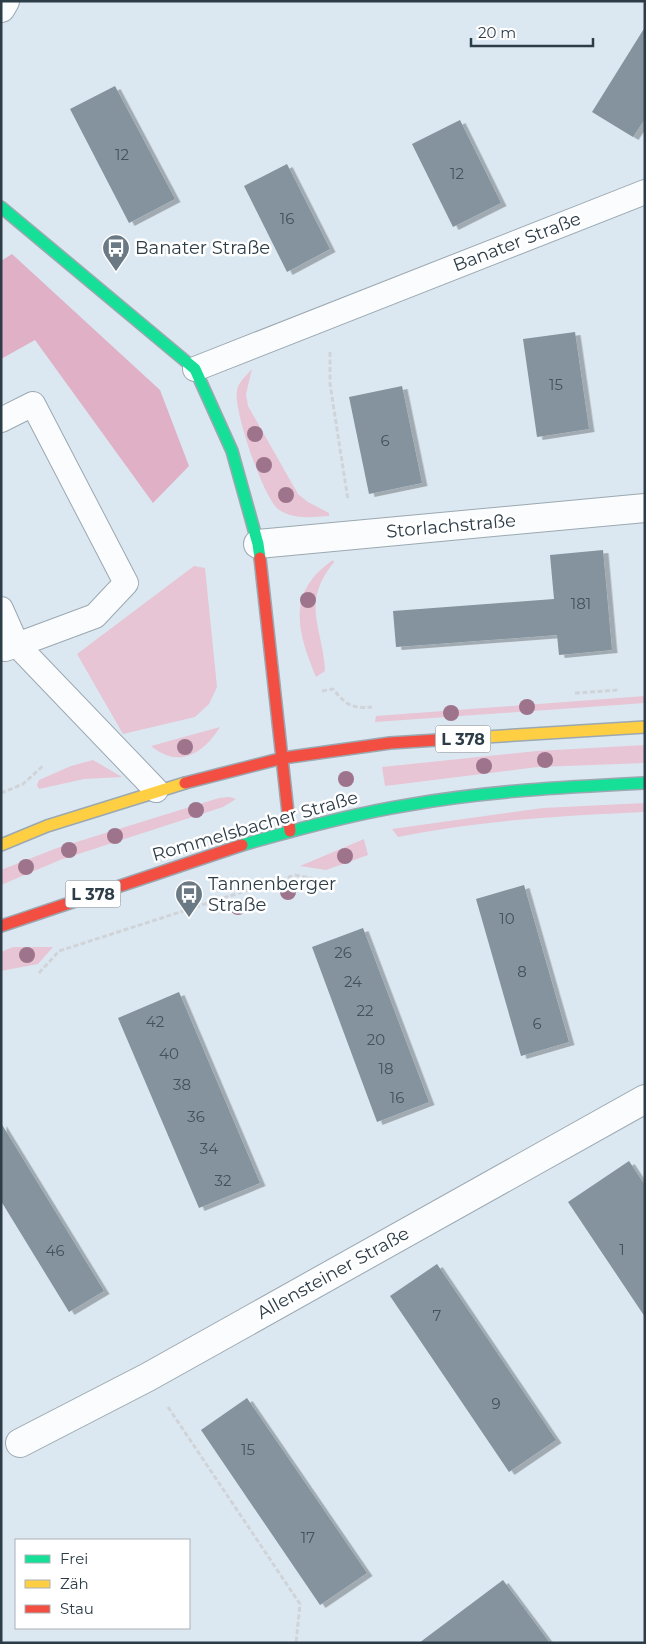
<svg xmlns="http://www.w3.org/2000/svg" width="646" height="1644" font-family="Montserrat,sans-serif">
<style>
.green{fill:#e7c5d4}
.forest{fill:#e0b1c6}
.building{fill:#84939d;filter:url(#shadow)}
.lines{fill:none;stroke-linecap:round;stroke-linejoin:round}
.lane-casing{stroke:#9ba8b1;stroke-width:26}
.street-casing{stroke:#9ba8b1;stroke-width:30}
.fast-casing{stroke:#9ba8b1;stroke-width:14}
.slow-casing{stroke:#9ba8b1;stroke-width:14}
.jam-casing{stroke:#9ba8b1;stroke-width:14}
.path{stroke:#d0d4d8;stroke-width:3;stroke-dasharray:5 2.5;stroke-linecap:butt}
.lane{stroke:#fafcfd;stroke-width:24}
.street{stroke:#fafcfd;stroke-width:28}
.fast{stroke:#16e098;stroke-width:11}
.slow{stroke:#ffcf43;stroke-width:11}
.jam{stroke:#f24e42;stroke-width:11}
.tree{fill:#9d748c}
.labels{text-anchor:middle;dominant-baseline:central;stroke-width:5;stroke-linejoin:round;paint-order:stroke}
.number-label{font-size:15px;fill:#43525d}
.shield{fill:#fff;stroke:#6c777f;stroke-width:1}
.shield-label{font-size:16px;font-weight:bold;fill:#2d3d48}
.street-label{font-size:18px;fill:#2d3d48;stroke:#fff}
.poi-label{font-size:18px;fill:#2d3d48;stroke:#fff;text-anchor:start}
</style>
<defs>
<filter id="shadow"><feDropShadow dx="5.5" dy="3" stdDeviation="0" flood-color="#0004"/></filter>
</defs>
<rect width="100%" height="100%" fill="#dbe8f1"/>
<path class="green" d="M252,369l-6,25 2,12 50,88 10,8 21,11v3c-18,1 -36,4 -51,-7 -15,-12 -45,-100 -41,-118 1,-9 9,-15 15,-22z
M333,560l1,2c-34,42 -11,65 -9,109l-9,6c-19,-45 -30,-85 17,-117z
M194,566l11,2 12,119 -8,17 -14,13 -72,17 -46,-80z
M645,696v7l-270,19 1,-6z
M220,727c-17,27 -41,42 -69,19z
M645,745v18l-107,4 -153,19 -3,-19 155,-16z
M93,760l29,17 -38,2 -45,10 -2,-4 2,-5 32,-14z
M230,797l6,2 -13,8 -163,53 -59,25v-15l56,-22 162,-50z
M645,803v9c-85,4 -163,8 -247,25l-6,-8 151,-21z
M364,839l4,16 -42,15 -26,-4z
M13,947h40l-15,17 -37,7v-19z"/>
<path class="forest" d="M12,254l148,136 29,76 -36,37 -118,-163 -34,19v-98z"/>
<path class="building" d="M645,27v92l-12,18 -41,-25z
M115,86l60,113 -46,24 -59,-114z
M460,120l41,83 -48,24 -41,-83z
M287,164l43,85 -43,23 -43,-86z
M575,332l14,97 -52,8 -14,-98z
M402,386l20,97 -53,11 -20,-97z
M603,550l9,100 -53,5 -2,-20 -161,12 -3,-36 161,-12 -4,-44z
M524,885l45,157 -48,14 -45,-157z
M363,928l66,174 -52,20 -65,-175z
M179,992l81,191 -61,25 -81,-190z
M1,1123l103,168 -35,21 -68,-111z
M629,1161l16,24v132l-77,-115z
M437,1264l119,176 -47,32 -119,-176z
M247,1398l120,175 -47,32 -119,-175z
M503,1580l47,63h-131z"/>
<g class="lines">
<g class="lane-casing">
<path id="lane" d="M195,369l450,-177
M1,420l32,-16 93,179 -31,33 -78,29 -16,-36
M5,649l12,-4 139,145"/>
</g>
<g class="street-casing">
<path id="street" d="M1,8l4,-7
M258,544l387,-36
M20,1443l128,-66 497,-278"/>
</g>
<g class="fast-casing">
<path id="fast" d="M1,207l194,162 37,82 26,93 2,14
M242,845c55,-16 110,-31 166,-40 78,-14 158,-18 237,-22"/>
</g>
<g class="slow-casing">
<path id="slow" d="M453,739l192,-12
M1,845l46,-19 138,-43"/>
</g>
<g class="jam-casing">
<path id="jam" d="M260,558l30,273
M185,783l98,-25 107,-15 63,-4
M1,926l241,-81"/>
</g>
<path class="path" d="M330,352v32l18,116
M322,691l11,-2c12,15 19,20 39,18
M575,693l44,-3
M1,793l22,-9 21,-19
M39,973l20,-22 236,-76 16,3 15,10
M168,1407l132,197 -4,39"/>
<use href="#lane" class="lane"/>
<use href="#street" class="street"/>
<use href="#fast" class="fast"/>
<use href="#slow" class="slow"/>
<use href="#jam" class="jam"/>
</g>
<g class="tree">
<circle cx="255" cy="434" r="8"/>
<circle cx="264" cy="465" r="8"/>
<circle cx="286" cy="495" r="8"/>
<circle cx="308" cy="600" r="8"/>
<circle cx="527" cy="707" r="8"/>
<circle cx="451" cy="713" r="8"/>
<circle cx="185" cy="747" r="8"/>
<circle cx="545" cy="760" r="8"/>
<circle cx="484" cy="766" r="8"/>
<circle cx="346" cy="779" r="8"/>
<circle cx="196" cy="810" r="8"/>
<circle cx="115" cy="836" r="8"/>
<circle cx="69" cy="850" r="8"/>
<circle cx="345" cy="856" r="8"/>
<circle cx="26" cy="867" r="8"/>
<circle cx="288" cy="892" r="8"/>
<circle cx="238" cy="907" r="8"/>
<circle cx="27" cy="955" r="8"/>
</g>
<defs>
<g id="bus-pin" transform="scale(1.4375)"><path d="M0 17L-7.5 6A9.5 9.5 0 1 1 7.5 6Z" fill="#6a7983" stroke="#fff"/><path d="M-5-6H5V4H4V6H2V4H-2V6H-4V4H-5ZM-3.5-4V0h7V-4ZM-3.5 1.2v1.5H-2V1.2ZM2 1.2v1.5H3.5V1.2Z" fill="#fff"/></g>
</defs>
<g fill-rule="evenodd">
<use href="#bus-pin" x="116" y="248"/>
<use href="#bus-pin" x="189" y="894"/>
</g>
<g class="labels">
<g class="number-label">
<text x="122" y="154">12</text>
<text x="457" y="173">12</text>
<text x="287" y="218">16</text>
<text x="556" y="384">15</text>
<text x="385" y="440">6</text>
<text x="581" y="603">181</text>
<text x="507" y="918">10</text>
<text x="343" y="952">26</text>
<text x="522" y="971">8</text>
<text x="353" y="981">24</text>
<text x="365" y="1010">22</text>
<text x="155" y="1021">42</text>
<text x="537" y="1023">6</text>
<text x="376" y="1039">20</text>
<text x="169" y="1053">40</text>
<text x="386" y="1068">18</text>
<text x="182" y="1084">38</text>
<text x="397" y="1097">16</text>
<text x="196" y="1116">36</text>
<text x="209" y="1148">34</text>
<text x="223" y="1180">32</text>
<text x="622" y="1249">1</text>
<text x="55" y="1250">46</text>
<text x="437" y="1315">7</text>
<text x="496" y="1403">9</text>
<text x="248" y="1449">15</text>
<text x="308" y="1537">17</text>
</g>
<g class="shield">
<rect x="435.5" y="725.5" width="55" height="27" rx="4"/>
<rect x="65.5" y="880.5" width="55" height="27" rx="4"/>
</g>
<g class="shield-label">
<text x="463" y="739">L 378</text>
<text x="93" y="894">L 378</text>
</g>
<g class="street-label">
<text transform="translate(517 242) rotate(-21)">Banater Straße</text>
<text transform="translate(451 526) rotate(-5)">Storlachstraße</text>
<text transform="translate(255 826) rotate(-16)">Rommelsbacher Straße</text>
<text transform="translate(333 1273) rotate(-29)">Allensteiner Straße</text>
</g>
<g class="poi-label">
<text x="135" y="248">Banater Straße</text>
<text x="208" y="884">Tannenberger<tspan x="208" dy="21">Straße</tspan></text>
</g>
</g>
<rect width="646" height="1644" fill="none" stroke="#2d3d48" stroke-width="5"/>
<rect x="15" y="1539" width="175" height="90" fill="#ffffff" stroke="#abb1b6"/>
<rect x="25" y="1555" width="25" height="8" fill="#16e098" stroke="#abb1b6"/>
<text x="60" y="1564" font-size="15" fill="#2d3d48">Frei</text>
<rect x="25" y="1580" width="25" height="8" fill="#ffcf43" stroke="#abb1b6"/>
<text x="60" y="1589" font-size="15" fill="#2d3d48">Zäh</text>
<rect x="25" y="1605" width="25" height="8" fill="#f24e42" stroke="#abb1b6"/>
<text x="60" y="1614" font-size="15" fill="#2d3d48">Stau</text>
<path d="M471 38v8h122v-8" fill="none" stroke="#2d3d48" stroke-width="2.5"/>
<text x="478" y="38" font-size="15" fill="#2d3d48" stroke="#ffffff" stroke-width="4" paint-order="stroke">20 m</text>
</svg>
